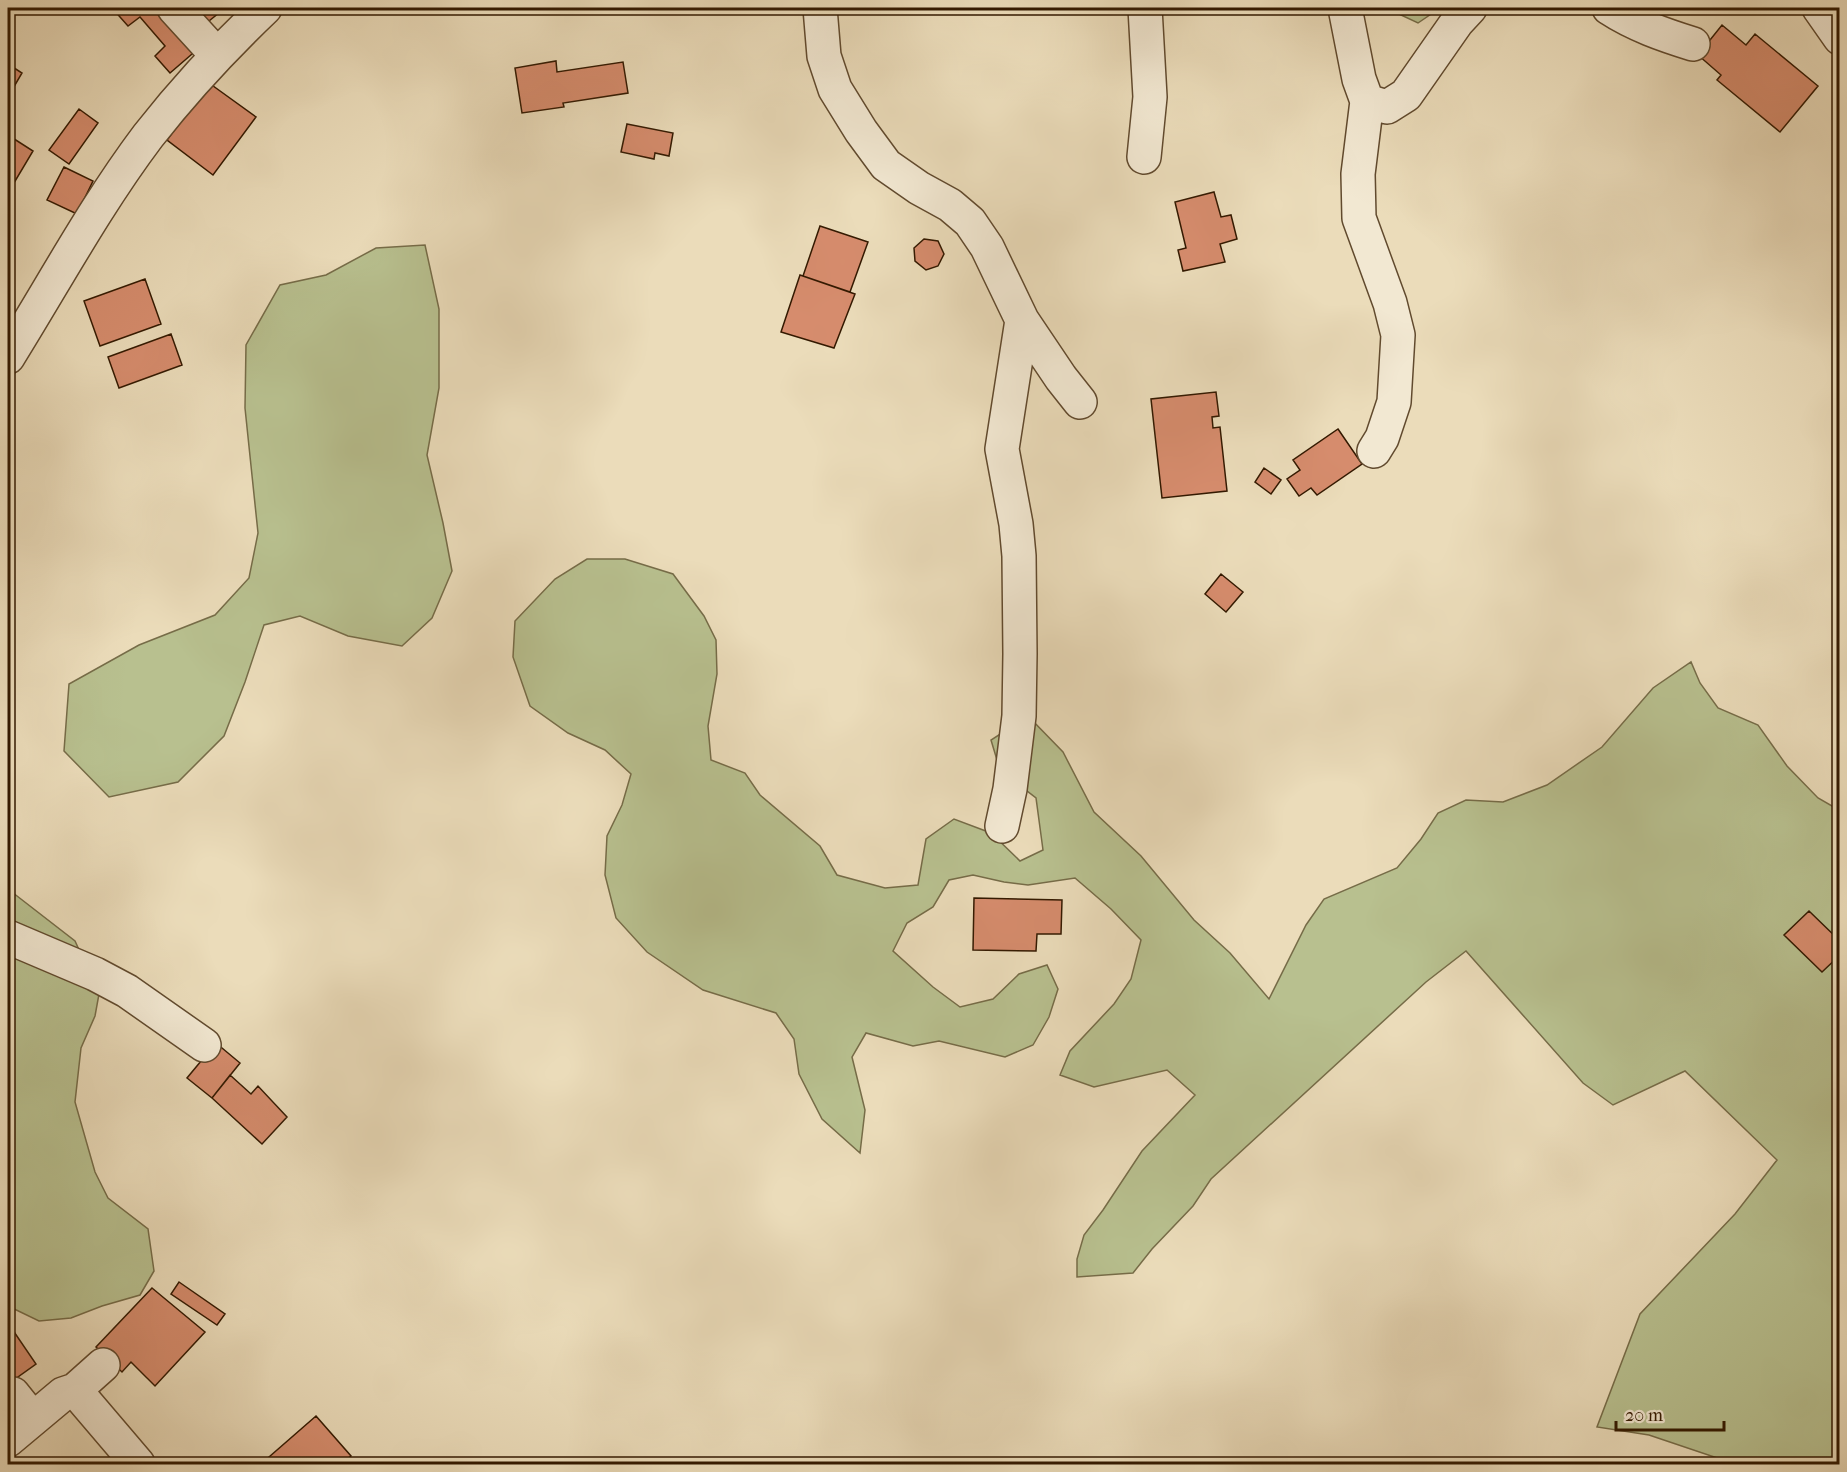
<svg xmlns="http://www.w3.org/2000/svg" width="1847" height="1472" font-family="'IM FELL French Canon',serif">
<style>
.green{fill:#b8c08f;stroke:#766c48;stroke-width:1.5}
.building{fill:#d68c6d;stroke:#331900;stroke-width:1.5}
.lines{fill:none;stroke-linecap:round;stroke-linejoin:round}
.minor-casing{stroke:#614a2e;stroke-width:36}
.minor{stroke:#f2e8d2;stroke-width:33}
</style>
<rect width="100%" height="100%" fill="#ebdcba"/>
<filter id="stains"><feTurbulence type="fractalNoise" baseFrequency=".00333" numOctaves="4"/><feColorMatrix values="0 0 0 0 .2 0 0 0 0 .09 0 0 0 0 .02 0 0 0 .5 -.17"/></filter>
<radialGradient id="worn" r=".72"><stop offset=".6" stop-color="#630" stop-opacity="0"/><stop offset="1" stop-color="#630" stop-opacity=".3"/></radialGradient>
<path class="green" d="M1386,8h54l-22,15z
M425,245l14,64v79l-12,67 16,68 9,48 -20,47 -30,28 -54,-10 -48,-20 -36,9 -19,57 -21,54 -46,46 -69,15 -45,-46 5,-67 70,-39 76,-30 34,-37 9,-45 -13,-125 1,-63 34,-60 46,-10 50,-27z
M587,559h38l48,15 31,42 12,24 1,34 -9,52 3,34 34,13 15,22 60,51 17,29 48,13 33,-3 8,-46 28,-20 37,14 29,28 23,-11 -7,-52 -36,-28 -9,-30 37,-24 35,36 31,60 47,44 53,64 36,33 39,46 37,-74 18,-26 73,-31 24,-29 17,-26 28,-13 37,2 44,-17 55,-38 51,-59 38,-26 9,21 18,25 40,17 29,41 31,32 21,12v654h-104l-86,-29 -52,-8 43,-113 95,-100 42,-54 -92,-89 -72,34 -30,-22 -117,-132 -40,31 -215,197 -18,27 -41,43 -19,24 -56,4v-18l7,-24 19,-25 39,-59 53,-56 -28,-25 -73,17 -34,-12 10,-24 44,-47 17,-25 10,-39 -30,-31 -36,-31 -47,7 -24,-3 -31,-7 -24,5 -16,27 -26,16 -14,28 40,36 27,20 33,-8 26,-25 28,-9 11,24 -9,28 -16,28 -28,12 -66,-16 -26,5 -47,-13 -14,24 13,53 -5,43 -38,-34 -23,-45 -5,-35 -18,-26 -73,-23 -56,-38 -31,-34 -11,-43 2,-39 15,-31 9,-31 -26,-24 -37,-17 -38,-27 -17,-49 2,-36 40,-42z
M8,889l67,52 24,53 -4,22 -14,32 -6,54 20,70 13,26 40,31 6,42 -14,24 -38,11 -31,12 -32,3 -31,-15z"/>
<path class="building" d="M112,8h51l36,40 -29,25 -15,-17 10,-10 -25,-29 -12,9z
M189,8h36l-21,17z
M1722,25l24,20 9,-11 63,52 -38,46 -63,-52 4,-5 -23,-20z
M556,61l1,11 66,-10 5,31 -65,10 1,4 -42,6 -7,-45z
M8,64l14,9 -14,24z
M209,83l47,34 -43,58 -46,-35z
M79,109l19,14 -29,41 -20,-14z
M627,124l46,9 -4,23 -14,-3 -1,6 -33,-7z
M8,135l25,16 -25,42z
M64,167l29,14 -16,33 -30,-14z
M1214,192l7,25 10,-2 6,24 -17,5 5,18 -42,9 -5,-21 8,-2 -11,-46z
M820,226l48,16 -18,50 -47,-16z
M924,239l14,2 6,13 -6,12 -12,4 -11,-9 -1,-13z
M800,275l55,19 -21,54 -53,-16z
M145,279l16,45 -61,22 -16,-45z
M171,334l11,31 -63,23 -11,-31z
M1216,392l3,24 -7,1 1,11 7,-1 7,64 -65,7 -11,-99z
M1338,429l24,35 -45,31 -6,-7 -12,8 -12,-17 13,-9 -7,-10z
M1264,468l17,12 -10,14 -16,-12z
M1221,574l22,18 -17,20 -21,-18z
M974,898l88,2 -1,34h-24l-1,17 -63,-1z
M1809,911l31,30v14l-18,17 -38,-37z
M216,1043l24,20 -28,35 -25,-20z
M230,1075l21,19 7,-8 29,31 -25,27 -50,-46z
M179,1282l46,32 -8,11 -46,-31z
M152,1288l53,44 -50,54 -24,-24 -9,10 -26,-25z
M8,1323l28,41 -28,20z
M316,1416l35,40 -10,8h-80z"/>
<g class="lines">
<g class="minor-casing">
<path id="minor" d="M174,8l42,46
M820,8l4,48 11,33 26,42 25,34 33,23 31,17 20,17 17,25 35,73 -20,129 14,75 3,32 1,98 -1,62 -9,73 -8,37
M1345,8l14,71 8,22 20,6 19,-12 51,-73 13,-14
M1609,8c26,17 55,27 84,36
M1819,8l21,30
M1367,101l-9,73 1,44 31,85 8,32 -4,67 -12,36 -8,13
M1144,157l6,-60 -5,-89
M1022,320l39,58 19,24
M8,357c46,-74 88,-152 140,-221 36,-46 75,-88 117,-128
M8,937l87,37 32,17 77,54
M75,1390l28,-25
M13,1394l20,25
M8,1440l55,-46 12,-4 63,74"/>
</g>
<use href="#minor" class="minor"/>
</g>
<rect width="1847" height="1472" fill="none" stroke="#ebdcba" stroke-width="30"/>
<rect x="9" y="9" width="1829" height="1454" fill="none" stroke="#331900" stroke-width="3"/>
<rect x="15" y="15" width="1817" height="1442" fill="none" stroke="#331900" stroke-width="1.5"/>
<path d="M1616 1421v9h108v-9" fill="none" stroke="#331900" stroke-width="3"/>
<text x="1625" y="1421" font-size="18" fill="#331900" stroke="#f2e8d2" stroke-width="4.5" paint-order="stroke">20 m</text>
<rect width="100%" height="100%" filter="url(#stains)"/>
<rect width="100%" height="100%" fill="url(#worn)"/>
</svg>
